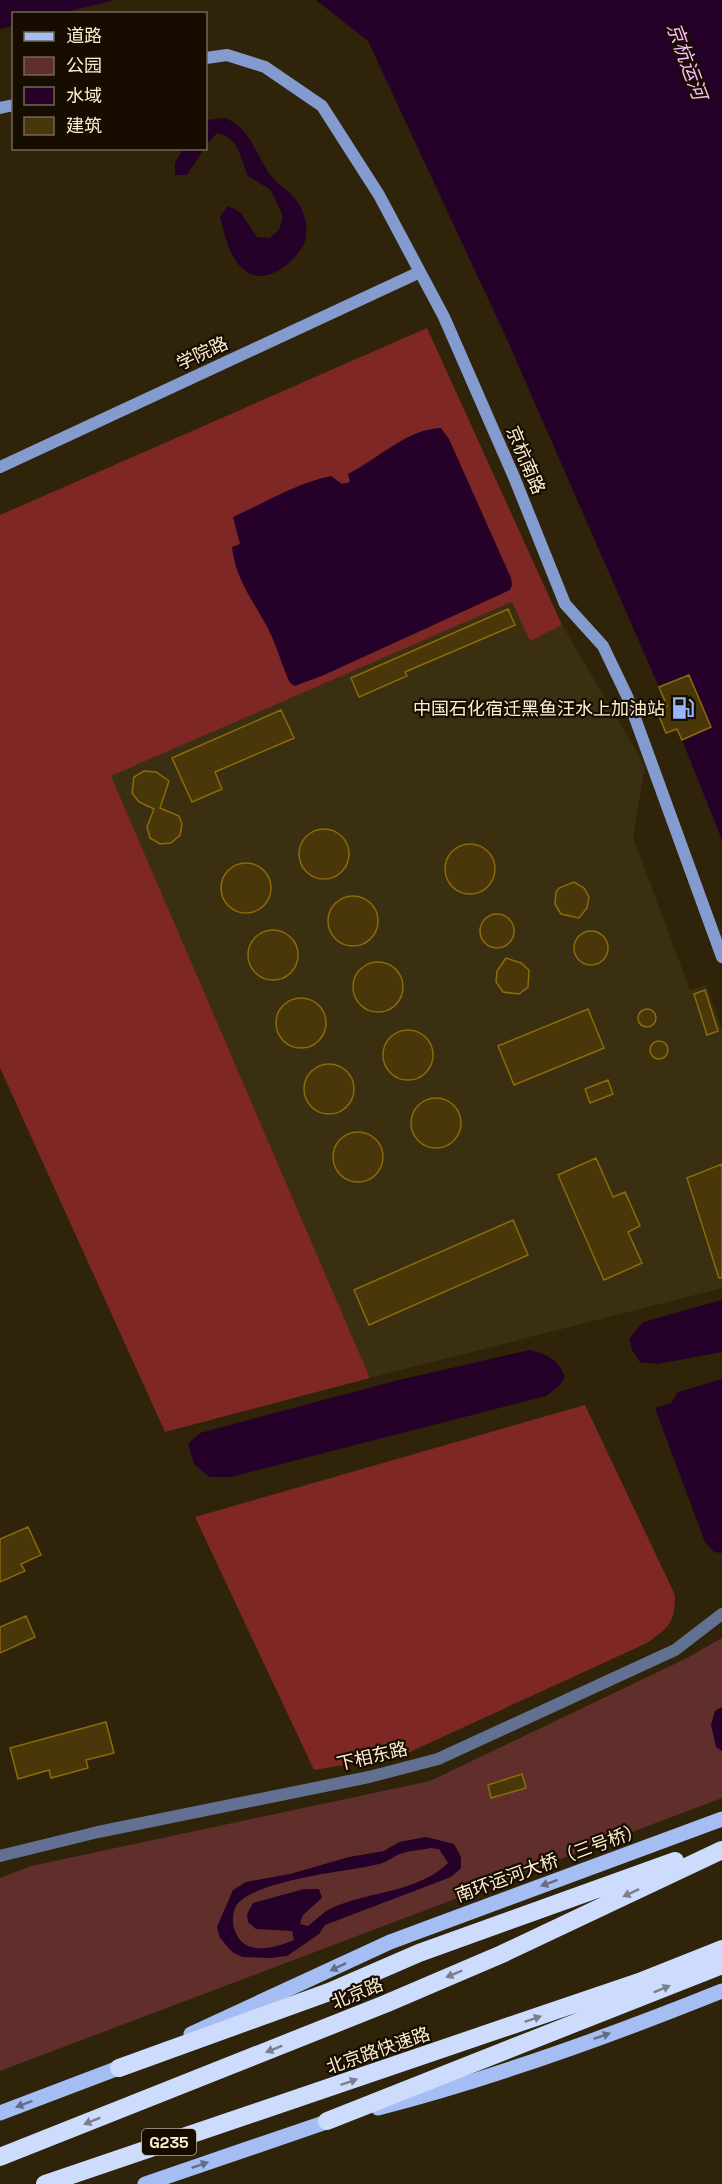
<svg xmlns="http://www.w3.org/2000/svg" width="722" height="2184" font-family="'Space Grotesk','Noto Sans SC',sans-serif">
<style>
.built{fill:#3b2f11}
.green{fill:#602f2b}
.forest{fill:#7e2725}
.water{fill:#250028;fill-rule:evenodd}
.building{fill:#493709;stroke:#8d6a0a;stroke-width:1.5}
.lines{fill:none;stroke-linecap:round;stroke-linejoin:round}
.street{stroke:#627191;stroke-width:12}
.secondary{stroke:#849bd0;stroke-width:12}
.primary{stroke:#a4bdf3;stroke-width:15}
.highway{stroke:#cddcfd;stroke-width:18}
.oneway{fill:#656d86}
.oneway2{fill:#7b7e8b}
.labels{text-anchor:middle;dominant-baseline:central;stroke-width:4.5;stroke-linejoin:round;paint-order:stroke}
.shield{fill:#170c00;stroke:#b8ab92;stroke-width:1.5}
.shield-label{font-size:16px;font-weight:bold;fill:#fdefd0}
.street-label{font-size:18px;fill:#fdefd0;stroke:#170c00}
.poi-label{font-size:18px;fill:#fdefd0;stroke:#170c00;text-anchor:end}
.water-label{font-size:20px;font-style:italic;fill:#fcb7fe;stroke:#170c00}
</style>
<rect width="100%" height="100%" fill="#2f2309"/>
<path class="built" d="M512,602l18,39 32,-16 83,141 -12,71 57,153 16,-5 16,45v258l-352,90 -260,-602z"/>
<path class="green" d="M722,1638v160l-722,273v-193l31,-12 399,-85 257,-123z"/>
<path class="forest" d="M427,328l135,297 -32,16 -18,-39 -401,174 259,602 -205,54 -165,-364v-553z
M585,1405l90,190c0,28 -6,32 -28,48l-244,112 -89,15 -119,-253z"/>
<path class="water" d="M0,0h115l-53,13 -48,1 -1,12 -13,3z
M316,0h406v840l-40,-100 29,-14 -22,-51 -30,12 -154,-352 -137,-294z
M225,118c24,9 30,34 44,55 10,14 26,20 33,37 4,9 6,22 3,31 -7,19 -37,45 -58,31 -17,-11 -23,-38 -27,-56l8,-10 12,6 17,25 13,1 9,-8 4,-14 -12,-26 -23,-14c-8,-18 -9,-39 -31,-43l-11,12v-25z
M183,149h21l-17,26h-12v-12z
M441,428l8,11 62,139 1,7 -2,5 -186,85 -29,11 -5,-3c-9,-19 -14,-41 -25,-60 -14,-25 -30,-46 -33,-76l8,-3 -7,-27c32,-14 63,-34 98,-41l11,8 8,-2 -2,-8c30,-15 59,-45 93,-46z
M722,1300v52l-64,12 -18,-2 -8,-12 -3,-11 14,-17z
M530,1350c18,5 28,9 35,27l-5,8 -14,11 -315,81h-22l-15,-13 -6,-20 12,-11 195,-52z
M722,1379v174l-8,-1 -9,-10 -50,-134 16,-5 7,-11z
M722,1707v44l-6,-4 -5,-22 4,-14z
M426,1837l28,7 7,13v11l-10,9 -126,48 -6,9 -32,22 -16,2 -29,-1 -10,-5 -12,-14 -3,-11 16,-37 13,-8 44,-8 59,-17 35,-6 15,-9zM430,1848l9,1 9,14c-29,29 -77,28 -114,44 -9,3 -18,13 -26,19l-8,-2 3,-9 19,-17 -3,-9h-15l-51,14 -6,11 1,8 8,7 36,2 2,9c-21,9 -52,17 -60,-12 -2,-6 -1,-17 2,-22 19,-27 111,-34 143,-42 9,-2 16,-9 24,-11 9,-3 19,-3 27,-5z"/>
<path class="building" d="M508,609l7,16 -110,47 2,4 -48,21 -8,-19z
M689,675l22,52 -29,13 -5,-11 -11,4 -9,-22 10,-5 -8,-19z
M281,710l13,28 -79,34 7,17 -30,13 -20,-44z
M144,771l12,1 13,9 -9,27 19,8 3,8 -2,11 -9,8 -11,1 -10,-6 -3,-11 7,-18 -15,-7 -7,-9 2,-16z
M299 854a25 25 0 1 1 50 0a25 25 0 1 1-50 0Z
M445 869a25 25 0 1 1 50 0a25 25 0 1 1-50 0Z
M221 888a25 25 0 1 1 50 0a25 25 0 1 1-50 0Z
M574,882l10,6 5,9 -2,11 -8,10 -18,-4 -6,-10 1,-12 3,-4z
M328 921a25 25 0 1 1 50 0a25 25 0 1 1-50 0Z
M480 931a17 17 0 1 1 34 0a17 17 0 1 1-34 0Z
M248 955a25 25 0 1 1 50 0a25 25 0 1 1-50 0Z
M574 948a17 17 0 1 1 34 0a17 17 0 1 1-34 0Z
M506,958l15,5 8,7 -1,17 -9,7 -16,-2 -7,-10 1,-11z
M353 987a25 25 0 1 1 50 0a25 25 0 1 1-50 0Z
M705,990l13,41 -11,4 -13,-41z
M276 1023a25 25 0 1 1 50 0a25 25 0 1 1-50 0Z
M638 1018a9 9 0 1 1 18 0a9 9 0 1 1-18 0Z
M588,1009l16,39 -90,37 -16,-39z
M383 1055a25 25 0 1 1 50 0a25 25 0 1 1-50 0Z
M650 1050a9 9 0 1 1 18 0a9 9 0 1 1-18 0Z
M304 1089a25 25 0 1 1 50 0a25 25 0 1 1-50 0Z
M608,1080l5,14 -23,9 -5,-14z
M411 1123a25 25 0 1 1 50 0a25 25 0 1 1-50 0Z
M333 1157a25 25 0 1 1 50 0a25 25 0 1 1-50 0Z
M596,1158l17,39 12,-5 15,34 -12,6 14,31 -38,17 -46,-105z
M722,1164v114h-3l-32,-100z
M513,1220l15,35 -159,70 -15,-35z
M28,1527l13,28 -20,9 4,7 -25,11v-43z
M26,1616l9,21 -35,16v-26z
M106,1722l8,31 -28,7 2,8 -37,10 -2,-8 -31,9 -8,-31z
M522,1774l4,14 -35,10 -3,-13z"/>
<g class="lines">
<path class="street" d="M0,1856l98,-24 271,-55 69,-18 237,-109 47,-36"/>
<path class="secondary" d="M206,58l21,-3 38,12 57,39 57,89 65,122 70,160 51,127 38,42 24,50 95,261
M0,108l14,-3
M0,467l420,-195"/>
<path class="primary" d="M191,2034l199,-92 332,-123
M378,2108c117,-30 232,-72 344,-117
M0,2113l129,-49
M145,2184l193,-66"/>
<path class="highway" d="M119,2068l210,-76 90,-39 256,-92
M327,2121l395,-156
M0,2157l385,-153 117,-50 220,-104
M45,2184l594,-202 83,-33"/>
</g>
<defs><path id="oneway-solid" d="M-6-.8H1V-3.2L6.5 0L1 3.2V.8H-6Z" transform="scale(1.5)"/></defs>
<g class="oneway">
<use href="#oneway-solid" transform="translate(549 1883) rotate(160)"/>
<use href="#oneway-solid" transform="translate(338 1967) rotate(154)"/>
<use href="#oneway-solid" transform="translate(602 2036) rotate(-19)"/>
<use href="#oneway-solid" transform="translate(24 2104) rotate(159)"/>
<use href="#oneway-solid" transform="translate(200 2165) rotate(-19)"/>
</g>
<g class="oneway2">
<use href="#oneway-solid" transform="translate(631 1893) rotate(155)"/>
<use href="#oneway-solid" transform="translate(454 1974) rotate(157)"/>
<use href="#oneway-solid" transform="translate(662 1989) rotate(-22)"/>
<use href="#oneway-solid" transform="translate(533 2019) rotate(-19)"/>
<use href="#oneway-solid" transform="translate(274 2049) rotate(158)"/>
<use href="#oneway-solid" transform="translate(349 2082) rotate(-19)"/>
<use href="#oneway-solid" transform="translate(92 2121) rotate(158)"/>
</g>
<defs>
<g id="fuel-bare" transform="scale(1.8)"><path d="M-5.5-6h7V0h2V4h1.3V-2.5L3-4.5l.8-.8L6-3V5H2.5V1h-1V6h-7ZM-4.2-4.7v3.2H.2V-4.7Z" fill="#96b6fd" stroke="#170c00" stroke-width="2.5" paint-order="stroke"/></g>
</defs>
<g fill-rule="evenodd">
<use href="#fuel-bare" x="683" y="708"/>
</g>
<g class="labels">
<rect class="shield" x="142" y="2129" width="54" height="26" rx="4.5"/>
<g class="shield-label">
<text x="169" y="2142">G235</text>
</g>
<g class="street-label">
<text transform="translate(202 353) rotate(-25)">学院路</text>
<text transform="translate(526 460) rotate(67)">京杭南路</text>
<text transform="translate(372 1756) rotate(-13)">下相东路</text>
<text transform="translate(549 1862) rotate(-20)">南环运河大桥（三号桥）</text>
<text transform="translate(357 1993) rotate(-22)">北京路</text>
<text transform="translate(378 2050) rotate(-19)">北京路快速路</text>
</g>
<g class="poi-label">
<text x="665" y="708">中国石化宿迁黑鱼汪水上加油站</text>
</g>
<g class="water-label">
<text transform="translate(687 61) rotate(70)">京杭运河</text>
</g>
</g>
<rect x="12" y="12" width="195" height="138" fill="#170c00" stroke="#736753" stroke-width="1.5"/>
<rect x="24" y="32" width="30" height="9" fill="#a4bdf3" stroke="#736753" stroke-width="1.5"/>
<text x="66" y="42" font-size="18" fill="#fdefd0">道路</text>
<rect x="24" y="57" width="30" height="18" fill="#602f2b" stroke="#736753" stroke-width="1.5"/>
<text x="66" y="72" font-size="18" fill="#fdefd0">公园</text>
<rect x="24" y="87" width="30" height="18" fill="#250028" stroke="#736753" stroke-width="1.5"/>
<text x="66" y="102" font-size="18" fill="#fdefd0">水域</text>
<rect x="24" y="117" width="30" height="18" fill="#493709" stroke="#736753" stroke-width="1.5"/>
<text x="66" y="132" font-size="18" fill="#fdefd0">建筑</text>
</svg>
